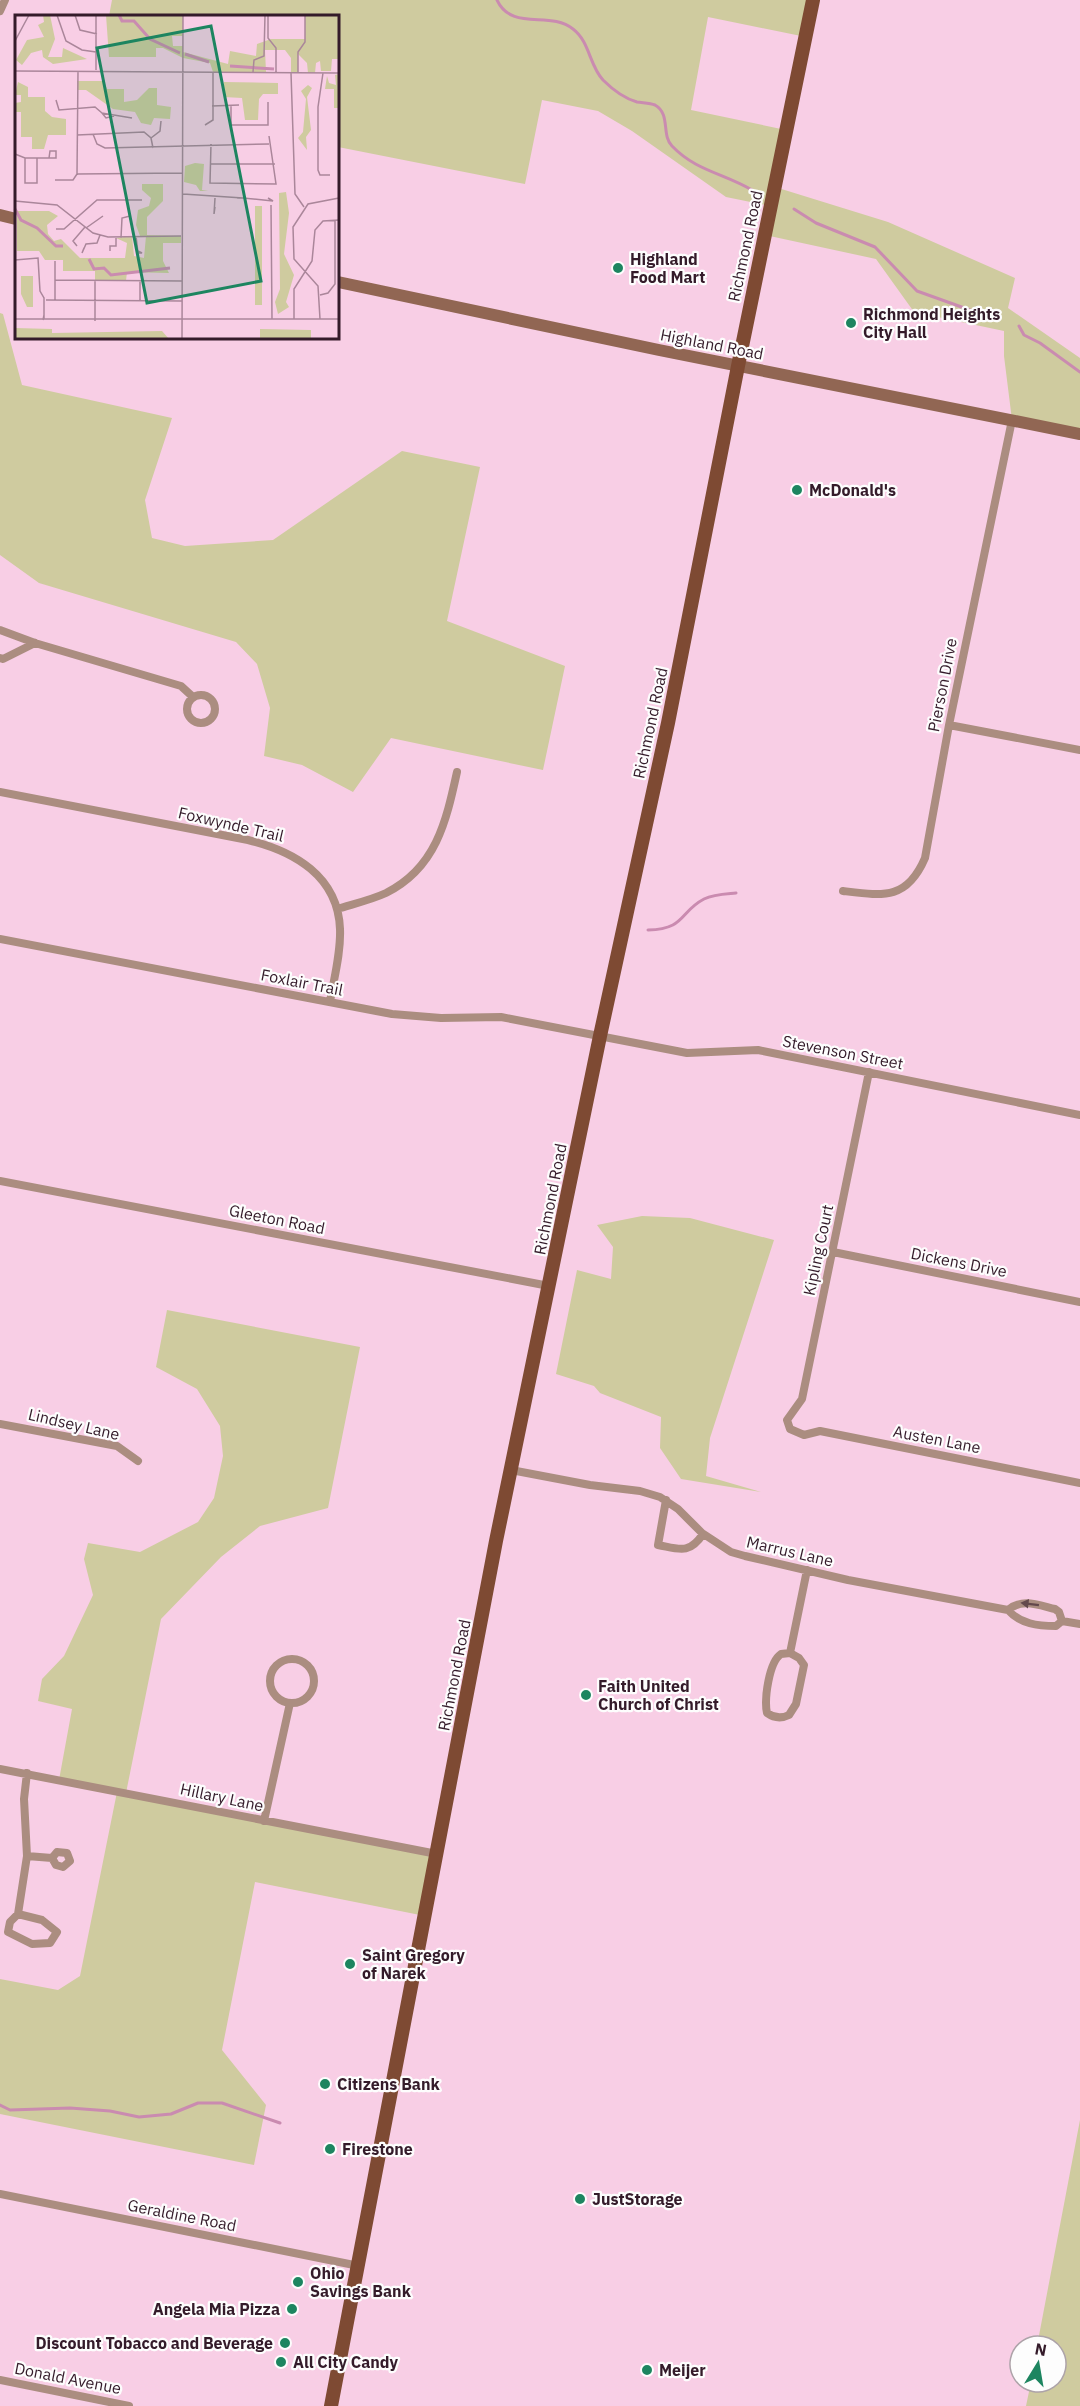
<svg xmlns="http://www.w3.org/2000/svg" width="1080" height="2406" font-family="'IBM Plex Sans',sans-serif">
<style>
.green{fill:#cfcb9f}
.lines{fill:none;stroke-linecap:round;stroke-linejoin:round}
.stream{stroke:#ca8bb0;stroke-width:3}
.street{stroke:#ab8d80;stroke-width:8}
.secondary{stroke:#916653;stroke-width:12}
.primary{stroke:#7e4a33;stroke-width:14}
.oneway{fill:#64494c}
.poi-dot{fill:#1d8560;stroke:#fdfdfd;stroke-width:2}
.labels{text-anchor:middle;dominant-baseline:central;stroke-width:4.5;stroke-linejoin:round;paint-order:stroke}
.street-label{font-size:16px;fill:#341b2a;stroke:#fdfdfd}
.poi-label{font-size:16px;font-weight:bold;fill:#341b2a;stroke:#fdfdfd;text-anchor:start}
.inset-river{fill:none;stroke:#ca8bb0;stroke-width:3}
.inset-road{fill:none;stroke:#aa869a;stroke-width:1.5}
.view{fill:#1d8560;fill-opacity:0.15;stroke:#1d8560;stroke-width:3}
.inset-edge{fill:none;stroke:#341b2a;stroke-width:3}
</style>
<rect width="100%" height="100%" fill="#f8cee5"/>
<path class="green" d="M112,0h701l-7,37 -98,-20 -17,93 95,20 -11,57 113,35 127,56 -7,30 72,50v76l-68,-14 -8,-64v-25l-90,-19 -38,-53 -111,-24 5,-29 -44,-9 -94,-66 -34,-20 -56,-11 -17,84 -187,-37v-131h-229z
M0,313l3,1 19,71 150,33 -27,82 7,38 33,8 88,-6 129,-89 78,16 -33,154 118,45 -22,104 -152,-32 -38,54 -51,-27 -38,-9 6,-48 -13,-44 -21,-22 -197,-59 -39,-28z
M642,1216l48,2 84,22 -64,198 -4,38 55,16 -80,-13 -21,-31 1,-31 -61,-24 -6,-7 -38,-12 21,-104 34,9 2,-32 -16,-22z
M167,1310l193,37 -32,161 -68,18 -39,31 -60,62 -35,174 311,61 -12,62 -170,-34 -33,168 44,55 -12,60 -254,-51v-135l58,11 22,-14 37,-184 -58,-12 13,-71 -34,-8 4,-22 22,-23 29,-61 -9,-36 4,-16 52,9 58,-30 16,-24 9,-42 -3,-30 -23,-37 -41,-22z
M1080,2120v286h-54l5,-24h25v-36h-19z"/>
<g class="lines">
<path class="stream" d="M497,0c15,32 53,10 76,29 17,13 16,36 30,51 10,10 20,18 34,22 6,1 13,1 18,3 16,9 6,30 17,41 24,25 51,27 80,44
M794,209l22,14 59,24 42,44 78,28
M1019,326l5,9 16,8 40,29
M648,930c38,-1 31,-18 56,-31 10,-5 21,-5 32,-6
M0,2105l10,5 60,-2 40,3 29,6 32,-3 27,-11h24l58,20"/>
<path class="street" d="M0,11l5,-11
M0,630l35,13 146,43 12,11
M0,658l3,1 32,-16
M187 709a14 14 0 1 1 28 0a14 14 0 1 1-28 0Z
M949,725l131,25
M0,792l248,48c46,11 90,36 92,89 1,24 -6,49 -10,73
M843,891c41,5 64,9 82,-33l24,-133 63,-305
M337,909c16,-5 34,-9 49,-16 50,-25 60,-71 71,-121
M0,939l392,75 49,4 60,-1 186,36 71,-3 322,65
M869,1072l-67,327 -15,21 3,9 14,6 16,-4 260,52
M0,1181l549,105
M833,1252l247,50
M0,1424l117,22 21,15
M511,1470l79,15 50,6 20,6 18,12 24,24 29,19 14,4 103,24 160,30c12,14 30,16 48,16l6,-5 -3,-9 -4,-3c-17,-4 -33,-11 -47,1
M666,1500l-8,45c21,4 31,10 45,-11
M1062,1621l18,3
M790,1653l9,5 5,7 -8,39 -7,11c-8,4 -15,3 -22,-2 -3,-14 2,-51 14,-59l9,-1 17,-83
M270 1681a22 22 0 1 1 44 0a22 22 0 1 1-44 0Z
M0,1769l437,85
M264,1821l26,-118
M27,1856l25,2 4,7 7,2 7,-6 -3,-8 -10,-1 -5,6
M18,1914l24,6 15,12 -7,11 -18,1 -24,-12 2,-10 8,-8 9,-58 -3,-57 3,-26
M0,2194l359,72
M0,2380l129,26"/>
<path class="secondary" d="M0,215l16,4
M338,282l321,68 421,84"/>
<path class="primary" d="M331,2406l165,-865 104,-505 68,-313 70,-357 75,-366"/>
</g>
<defs><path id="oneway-solid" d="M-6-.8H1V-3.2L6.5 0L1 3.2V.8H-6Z" transform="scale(1.5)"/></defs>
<use class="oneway" href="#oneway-solid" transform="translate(1030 1604) rotate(-173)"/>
<g class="poi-dot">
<circle cx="618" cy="268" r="6"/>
<circle cx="851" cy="323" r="6"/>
<circle cx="797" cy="490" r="6"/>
<circle cx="586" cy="1695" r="6"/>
<circle cx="350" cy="1964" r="6"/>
<circle cx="325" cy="2084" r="6"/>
<circle cx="330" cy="2149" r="6"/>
<circle cx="580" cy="2199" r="6"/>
<circle cx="298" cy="2282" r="6"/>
<circle cx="292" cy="2309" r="6"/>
<circle cx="285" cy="2343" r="6"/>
<circle cx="281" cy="2362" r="6"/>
<circle cx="647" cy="2370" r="6"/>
</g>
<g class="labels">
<g class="street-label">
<text transform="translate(745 246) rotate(-78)">Richmond Road</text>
<text transform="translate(712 344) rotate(11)">Highland Road</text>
<text transform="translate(942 685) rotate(-79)">Pierson Drive</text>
<text transform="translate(650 723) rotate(-78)">Richmond Road</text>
<text transform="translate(231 824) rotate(13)">Foxwynde Trail</text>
<text transform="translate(302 982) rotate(11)">Foxlair Trail</text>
<text transform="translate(843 1052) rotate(11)">Stevenson Street</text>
<text transform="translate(550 1199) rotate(-79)">Richmond Road</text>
<text transform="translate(277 1219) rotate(11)">Gleeton Road</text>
<text transform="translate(818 1250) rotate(-78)">Kipling Court</text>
<text transform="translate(959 1262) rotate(11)">Dickens Drive</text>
<text transform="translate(74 1424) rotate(13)">Lindsey Lane</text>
<text transform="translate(937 1439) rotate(11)">Austen Lane</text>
<text transform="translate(790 1551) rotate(13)">Marrus Lane</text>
<text transform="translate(454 1675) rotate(-79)">Richmond Road</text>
<text transform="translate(222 1797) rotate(12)">Hillary Lane</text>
<text transform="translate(182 2215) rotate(11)">Geraldine Road</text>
<text transform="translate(68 2378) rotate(11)">Donald Avenue</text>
</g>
<g class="poi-label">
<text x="630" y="259">Highland<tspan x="630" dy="18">Food Mart</tspan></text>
<text x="863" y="314">Richmond Heights<tspan x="863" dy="18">City Hall</tspan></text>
<text x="809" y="490">McDonald's</text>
<text x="598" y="1686">Faith United<tspan x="598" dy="18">Church of Christ</tspan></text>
<text x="362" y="1955">Saint Gregory<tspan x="362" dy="18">of Narek</tspan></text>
<text x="337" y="2084">Citizens Bank</text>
<text x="342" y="2149">Firestone</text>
<text x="592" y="2199">JustStorage</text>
<text x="310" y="2273">Ohio<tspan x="310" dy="18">Savings Bank</tspan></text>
<text x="280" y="2309" text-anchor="end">Angela Mia Pizza</text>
<text x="273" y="2343" text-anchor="end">Discount Tobacco and Beverage</text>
<text x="293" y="2362">All City Candy</text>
<text x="659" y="2370">Meijer</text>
</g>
</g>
<g transform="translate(15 15)">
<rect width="324" height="324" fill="#f8cee5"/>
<path d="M28,0h7l5,24 -7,18h14l1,-9 24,11 -34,5 -10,-7 -1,-7 -11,3 -9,12 -6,-5 11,-20 17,-3 -6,-12 6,-3zM91,0h77v21h-11l1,10h10v6l45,12 2,-13 26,5 1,-12 14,-5h34v-24h34v44h-7l-1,12h-10l-1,-10 -4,2 -1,10h-7l-1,-10 -9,-9v19h-7v-15l-6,-8h-20l1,22h-53l-3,-9 -27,-5 -20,-10h-7v9h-47zM324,59v34h-5v-19h-9l2,-13 2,7 7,2 -1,-10zM62,66h27l3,8h17v13l13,-2 12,-12h8v17l14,2 -1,12 -16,-1 -3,7 -10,-2 -6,-11 -22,-3 -27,-19h-9zM3,67l10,5v10h17v14l7,6 14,2v16h-18l-4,14h-12v-12h-11v-25h-6v-9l6,-1v-7h-6zM209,67l54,1v11h-15l-4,5 -1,21h-13l-3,-22 -18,-1zM293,70l4,3 -5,9 4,33 -5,7 1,13 -9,-12 5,-6 3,-33 -5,-8zM180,148l9,1 -2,26 6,1h-8l-4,-6 -12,-3 1,-16zM127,169h21v17l-16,16v18l34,1v7h-18v18l6,12 -42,-1 -1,9h-31v-10h-32v-11h-18l-6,-9h-22v-40h32l9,5 -11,9 1,9 6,7 7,-2 19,19h45l2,-15 -11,-5 16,-2 2,20 10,2 2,-22h-6l-4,-11 2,-15 11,-4 2,-8 -9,-8zM271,177l3,21 -5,41 10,21 -8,27 3,5 -11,7 -3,-12 5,-13 -1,-96zM240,191h7v99h-7zM6,261h12v31h-6l-6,-13zM0,313l37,1v4l110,-2 7,8h-154zM245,314l51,1v9h-51z" fill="#cfcb9f"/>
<path class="inset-river" d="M104,0l3,6h12l16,18 30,14M170,39l24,8M215,51l44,3M0,194l6,11 16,8 19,18h7M74,244l5,10 10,-1 7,7 59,-7"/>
<path class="inset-road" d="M42,0l9,26 16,9 14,2M60,0l5,15 17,4M253,0v23l8,10v24M0,26l14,-26M81,55v-55M0,56l324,2M238,57l1,-12 10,-4 1,-41M276,58l4,121 9,13M283,58v-21l7,-10v-27M308,58l-5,34v63l2,5h10M41,85l3,10 36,-3 7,6M197,91l27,-1M216,91v19h37v-23M99,101l-8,2 -4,-5 30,5M190,110l8,-5v-48M78,119l4,10 8,4 164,-4M62,120l67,-3 7,6 2,10M136,123l9,-7 1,-10M196,129l-1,39 66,1 -7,-48M0,139l10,4h31v-7h-6l-1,7M10,143v25h12v-25M196,149h64M62,159l105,-1M62,159l1,-103M40,165h18l4,-6M168,179l60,4h-6M228,183l30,3 -5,-3M0,186l42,4 36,28 15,4 73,-1M256,190l1,114M200,192l-1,7 1,-16M71,213l17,-12M41,214h8l33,-29h45M121,221l2,17h4l-4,-2M106,223l1,-20 8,-2M62,231l-4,-5 12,-14M69,233l-2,5 4,-9 11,-1 3,-8M95,236v-5h6v-8M0,245l23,-2 2,33 4,7v20l-1,2 1,-5M40,265l127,1M305,280l8,-2 7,-9v-64M31,285l136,1M40,285v-39M125,285v-19M0,304h324M279,304v-30l18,-28 3,-31 8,-9 16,-1M305,304l-2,-33 -24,-27 -1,-32 15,-23 31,-6M80,306v-40M167,324l1,-324"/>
<path class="view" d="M196,11l50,255 -114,22 -50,-255z"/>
<rect width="324" height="324" class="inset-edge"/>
</g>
<g transform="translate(1038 2364) rotate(11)"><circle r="28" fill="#fdfdfd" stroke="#ada3a9" stroke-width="1.5"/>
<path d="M0-4.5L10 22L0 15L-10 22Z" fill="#1d8560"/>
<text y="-9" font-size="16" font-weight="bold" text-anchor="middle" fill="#341b2a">N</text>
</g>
</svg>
